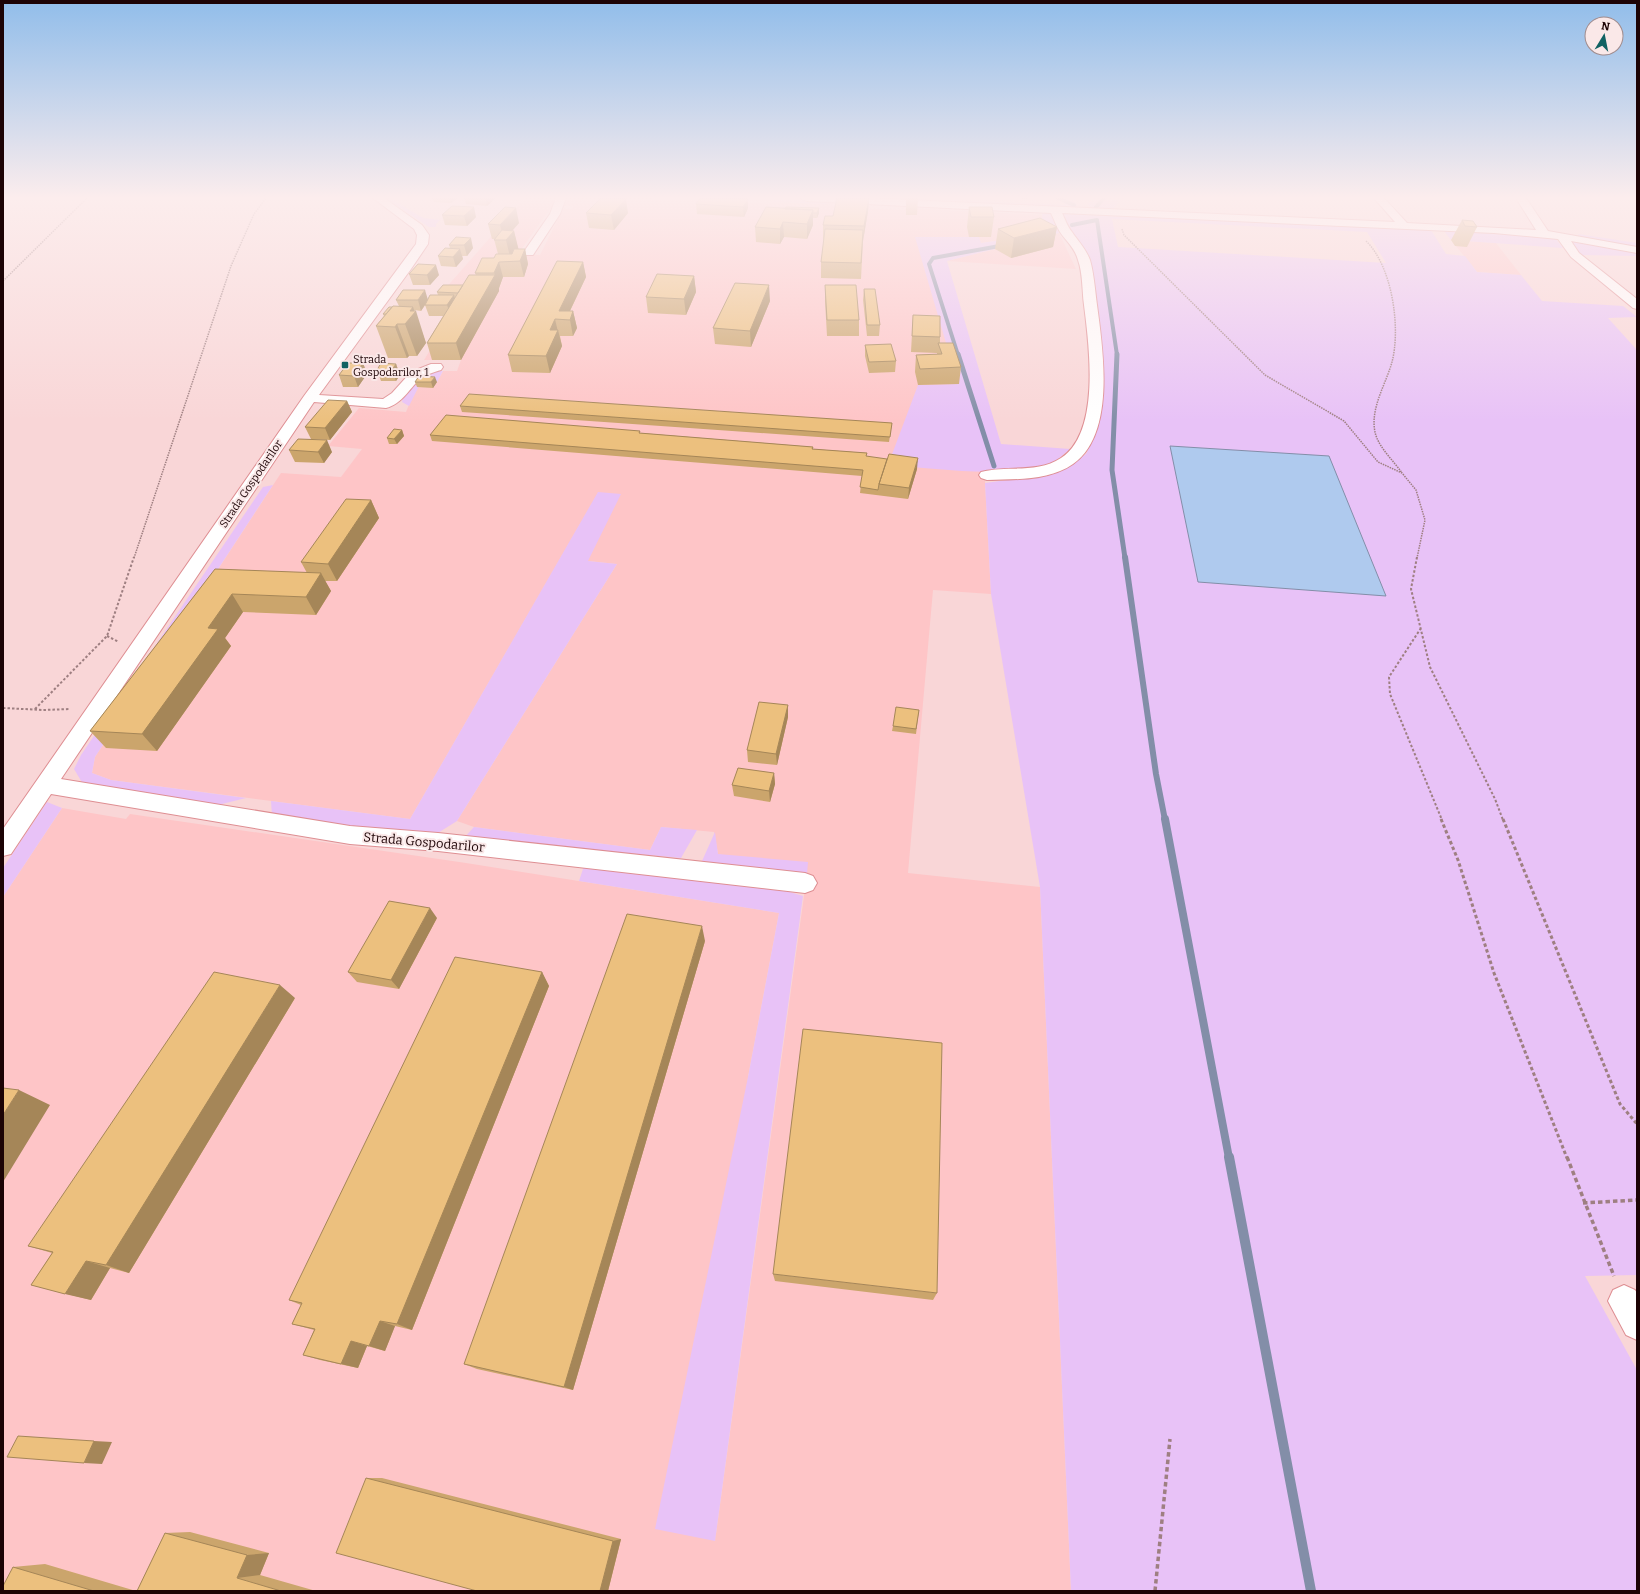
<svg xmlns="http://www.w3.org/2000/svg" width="1640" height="1594" font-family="Bitter,serif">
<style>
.built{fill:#fec5c7}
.green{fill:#e8c2f7;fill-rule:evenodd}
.water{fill:#afcaee;stroke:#838ea8}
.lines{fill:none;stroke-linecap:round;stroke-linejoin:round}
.stream-far4{stroke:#838ea8;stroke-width:4}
.stream-far3{stroke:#838ea8;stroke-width:5}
.stream-far2{stroke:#838ea8;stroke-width:6}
.stream-far1{stroke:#838ea8;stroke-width:8}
.stream{stroke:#838ea8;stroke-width:10}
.minor-casing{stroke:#de8e92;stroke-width:2}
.path-far3{stroke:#9e7f81;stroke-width:1.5;stroke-dasharray:1.5 1;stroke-linecap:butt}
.path-far2{stroke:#9e7f81;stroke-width:2;stroke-dasharray:2.5 2;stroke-linecap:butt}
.path-far1{stroke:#9e7f81;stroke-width:3;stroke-dasharray:3.5 2.5;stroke-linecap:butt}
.path{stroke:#9e7f81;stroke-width:3.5;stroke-dasharray:4.5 3;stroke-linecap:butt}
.minor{fill:#fff;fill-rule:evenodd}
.wall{fill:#cba56c}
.shaded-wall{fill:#a58658}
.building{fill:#ecc07e;stroke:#a58658}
.poi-dot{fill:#116263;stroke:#fae8e8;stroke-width:1.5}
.labels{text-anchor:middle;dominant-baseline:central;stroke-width:4;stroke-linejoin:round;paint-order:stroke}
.far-poi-label{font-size:11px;fill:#1c0305;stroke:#fae8e8;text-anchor:start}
.far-street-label{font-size:11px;fill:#1c0305;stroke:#fae8e8}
.street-label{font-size:13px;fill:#1c0305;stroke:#fae8e8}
</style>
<rect width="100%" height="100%" fill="#f9d6d7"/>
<path class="built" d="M525,198h31l-1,4 -37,52 22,1 23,-46h9l1,-3h-9l5,-8h81l23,3 5,-2 91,5 4,-2 97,4v3l35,1v-2l138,7v14l-27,9 -35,5 -65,-6 43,147 -70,81 97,6 -1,12 6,111 -58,-4 -25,283 132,14 31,704h-1068v-694l59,-89 64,11 4,-5 336,49 313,50 -31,164 -33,464 92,-667 -89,-20 -4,-22 -53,-5 -11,23 -176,-23 -17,-6 160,-257 -29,-3 10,-68 -188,326 -299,-39 -19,-7 3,-16 186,-284 60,4 21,-28 -34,-3 31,-38 47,4 6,-15 9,-15h16l6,-11h14l4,-11h-37l38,-62 -18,-8z
M1059,233l17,36 -129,-8z
M1451,240l45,3 25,32 -44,-3z"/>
<path class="green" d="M385,198h5l33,20 17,2 -4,4v3h-7z
M851,198h51l163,7 -2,-3 -8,-4c11,0 18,0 24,11z
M1095,198h29l-13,12 -21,-1 -2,-5z
M777,199l50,2 -1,3 -53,-2z
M1042,212l8,1 9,20 -112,28 54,183 69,5c-5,4 -11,10 -17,13 -44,18 -117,6 -165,3l30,-80 40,-1 -43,-147h64l2,6 35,-5 27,-9z
M1062,214l369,16 15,24 19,2 12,16 44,3 21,26 81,5 14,11 -29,1 29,32v925l-52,1 52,94v221h-566l-31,-704 -49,-293 -6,-111 51,-7 28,-7 22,-15 9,-19 9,-70 -14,-105c-8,-16 -22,-29 -28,-46zM1112,219l255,13 19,31 -268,-16z
M1444,231l111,7 8,10 -112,-8z
M1578,234l59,9v4l-57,-11z
M1570,239l67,13v4l-56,-1z
M436,371h7l-6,11h-16l-12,24 -7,-4c5,-20 15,-25 34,-31z
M273,485l-178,272 -3,16 19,7 135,18 -32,8 -131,-22 -9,-15 7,-14 182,-268z
M598,492l23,2 -33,67 29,3 -160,257 -24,15 -82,-6 -79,-14 -1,-15 139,18z
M47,802l15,6 -59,89v-29z
M474,827l176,23 11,-23 36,3 -16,28 -217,-20z
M715,832l3,22 90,8 -1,12 -105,-13z
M584,866l199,24 20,6 -88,645 -60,-12 93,-452 31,-164 -200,-32z"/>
<path class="water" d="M1170,446l159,10 57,140 -188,-14z"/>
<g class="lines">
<path class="stream-far4" d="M1058,198l16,7
M1096,207l8,-9
M1072,225l25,-5 20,135
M958,355l-29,-91 4,-6 72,-13"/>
<path class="stream-far3" d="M958,354l36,112
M1117,354l-5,116 13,88"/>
<path class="stream-far2" d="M1125,557l31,217 9,46"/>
<path class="stream-far1" d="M1165,819l64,339"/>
<path class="stream" d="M1229,1157l82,434"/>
<g class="minor-casing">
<path id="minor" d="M373,198h11l38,27 7,10 -1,9 -17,25 -92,126 64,4 9,-6 19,-21 20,-8h10l2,3 -2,3c-7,2 -16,5 -21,9 -11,10 -18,25 -34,29l-72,-6 -253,377 289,47 88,7 367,40 8,3 4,7 -4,7 -8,3 -367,-42 -88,-7 -299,-50 -40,60 -8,2v-27l301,-433 112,-152 1,-9 -3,-6z
M556,198h10l-6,16 -27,41h-8l-2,-2 27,-39z
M801,198h65l529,24 -21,-24h10l23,25 129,7 -20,-32h10l22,33 89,16v6l-66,-12 8,12 58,46v10l-4,-1 -62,-51 -13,-18 -64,-6 -432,-20c3,6 5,13 10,19 6,9 14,17 18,28 4,14 5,30 7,45 6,45 19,129 -24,159 -24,17 -58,15 -86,16l-6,-2 -2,-3 2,-3c27,-7 56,2 80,-14 40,-26 28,-113 23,-153 -2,-15 -1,-31 -6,-45 -3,-12 -12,-19 -18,-28 -4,-6 -6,-13 -9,-19l-245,-12z
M1624,1285l11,5 2,3v47l-11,-5 -18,-34 5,-11z"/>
</g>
<path class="path-far3" d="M1122,229l2,6 141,140 79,46 34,41 24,11 14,17 9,30 -8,38
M1366,241c26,25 35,86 26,121 -6,22 -22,46 -17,70 3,15 19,29 27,41
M3,281l84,-83
M134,558l97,-292 23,-52 12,-16"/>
<path class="path-far2" d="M1417,557l-6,32 19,78 65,132 8,21
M1421,628l-32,49 1,17 52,126
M107,636l12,6
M3,708l40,2 27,-1
M35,709l72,-73 27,-79"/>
<path class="path-far1" d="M1441,819l17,41 36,113 73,185
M1503,819l117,285 17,20"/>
<path class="path" d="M1567,1157l47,119
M1583,1203l54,-3
M1155,1591l15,-152"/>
<use href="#minor" class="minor"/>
</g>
<path class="wall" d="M432,198h26l-7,5 -17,-1z
M464,198h32l-9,8 -21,-2z
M869,198l-1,13 -5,30 -2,38 -40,-1v-16l3,-22h-1v-15l10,-9z
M906,198h12l-1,17h-11z
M748,199v9l-4,9 -47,-3 -1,-10z
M766,207l53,6 -2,5h-4v7l-6,14 -23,-2 -4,7 -24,-2 -1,-15z
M969,207l25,10 -3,20h-22l-2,-10z
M586,213h42l-14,17 -25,-2z
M442,215l34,2 -9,9 -22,-1z
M1462,220l15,7 -10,20 -12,-1 -4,-6z
M519,223l-7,8h2l4,18h7l3,15 -4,13h-21l-4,11v3l-38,69h-29l-5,-17 16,-27h-14l-4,-11 1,-1 -5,7 -7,-1 12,33 -9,13h-8l-2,2h-19l-12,-32 8,-10 -1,-2 16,-8 -3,-6h32l10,-5 -1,-3 26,-7 13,-10 -1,-2 19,-15 4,-4 -4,-15h-2l-4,-15z
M1057,227l-4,20 -42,11 -16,-9 3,-20z
M456,237l17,11 -6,8h-5l1,3 -7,8 -15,-1 -3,-10 12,-8 -1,-3z
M583,262l3,15 -16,34h3l4,17 -4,8h-13l2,10 -12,27 -38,-1 -4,-17z
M409,274l30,1 -9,10h-17z
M694,276l2,16 -10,23 -38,-2 -2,-16z
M825,285l34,35v16h-32l-2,-35z
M864,289l16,36 -1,11h-12l-4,-36z
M770,301l-19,46 -36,-3 -2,-16z
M913,315l27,22v6l21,24 -2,17 -41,1 -3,-13 1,-17 21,-1v-1l-26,-1z
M865,345l31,16 -1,11 -26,1 -4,-17z
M363,363l4,11 -9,13h-15l-4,-12z
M396,364l4,11 -4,6h-15l-4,-11z
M415,382h22l-4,6 -16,-1z
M347,401l5,11 -22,28 -19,-1 -6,-12z
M460,406l432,17 -3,19 -427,-30z
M402,430l2,6 -7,8h-8l-2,-6z
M641,433l172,14v2l54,4 -1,3 51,13 -9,30 -48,-6 2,-17 -430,-35 -2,-6z
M289,450l43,2 -8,11 -29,-1z
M371,500l8,18 -42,63h-12l6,10 -15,24 -73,-3 -18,26 6,8 -74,105 -51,-3 -16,-17 125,-162 92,4 -6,-11z
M788,705v12l-11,48 -29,-3 -1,-12z
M919,710l-3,24 -24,-3 1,-5z
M774,773l1,11 -5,18 -36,-6 -2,-11z
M437,918l-38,71 -42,-7 -9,-10z
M705,941l-132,449 -96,-21 -13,-5z
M542,972l7,14 -137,344 -17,-4 -10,25 -18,-5 -9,22 -38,-8 -17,-5 11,-25 -22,-6 9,-19 -12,-5z
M295,998l-166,275 -19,-5 -19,32 -60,-15 21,-32 -24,-7z
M773,1274l164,19 -4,7 -158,-19z
M366,1478h16l239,61 -13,52h-131z
M190,1532l79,21 -9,22 56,16h-179l28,-58z
M45,1564l91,27h-133l10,-24z"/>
<path class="shaded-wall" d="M450,198h8l-7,5z
M485,198h11l-9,8z
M869,198l-1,13 -5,30 1,-15z
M1022,198h8l-8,1z
M626,199l2,14 -14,17 -3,-15z
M748,199v9l-4,9 -1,-10z
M474,207l2,10 -9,9 -3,-10z
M516,208l3,15 -15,17 -4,-15z
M819,208v5l-2,5v-5z
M813,210v15l-6,14v-15z
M783,222l1,15 -4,7v-15z
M1057,227l-4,20 -42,11 3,-20z
M514,231l5,20 -8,10 -5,-21z
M471,238l2,10 -6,8 -3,-11z
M460,249l3,10 -7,8 -3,-10z
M525,249l3,15 -4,13 -4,-16z
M499,262l4,15 -4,11v3l-38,69 -5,-17 39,-68 -1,-2z
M583,262l3,15 -20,42 -7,-8z
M436,265l3,10 -9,10 -3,-10z
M694,276l2,16 -10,23 -2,-16z
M769,285l1,16 -19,46 -1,-16z
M425,290l3,10 -7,11 -3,-11z
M454,295l3,11 -6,10 -4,-11z
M413,307l2,5 1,-1 10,32 -9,13 -12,-32 2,-9z
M573,311l4,17 -4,8 -3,-16z
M555,319l3,13v-2l4,16 -12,27 -4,-17 4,-26z
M397,324l12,32 -2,2 -12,-31z
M363,363l4,11 -9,13 -4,-11z
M396,364l4,11 -4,6 -4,-11z
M435,377l2,5 -4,6 -2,-6z
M347,401l5,11 -22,28 -5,-12z
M402,430l2,6 -7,8 -3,-5z
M327,440l5,12 -8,11 -6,-11z
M918,458l-1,11 -9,30 1,-11z
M371,500l8,18 -42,63 -9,-17z
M321,573l10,18 -15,24 -10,-18z
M232,594l11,18 -18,26 6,8 -74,105 -15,-17 66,-106z
M788,705v12l-11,48 -1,-11z
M774,773l1,11 -5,18 -1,-11z
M430,908l7,10 -38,71 -8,-9z
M702,926l3,15 -132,449 -9,-3z
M542,972l7,14 -137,344 -15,-6z
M280,985l15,13 -166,275 -23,-8z
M19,1090l31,15 -47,77v-67z
M86,1261l24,7 -19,32 -26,-6z
M380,1321l15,5 -10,25 -16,-5z
M351,1341l16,5 -9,22 -17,-4z
M94,1441l18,1 -10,22 -18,-1z
M621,1539l-13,52h-8l13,-50z
M269,1553l-9,22 -23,3 10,-23z"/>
<path class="building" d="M601,198h13l12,1 -15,16 -25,-2z
M700,198h30l18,1 -5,8 -47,-3z
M837,198h32l-5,28 -41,-1 2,-9h8z
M452,206l22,1 -10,9 -22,-1z
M505,207l11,1 -16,17 -12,-1z
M766,207l47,3 -6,14 -24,-2 -3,7 -25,-2z
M786,207l33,1 -2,5h-4v-3l-28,-1z
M969,207h23l2,10h-23z
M1040,218l17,9 -43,11 -16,-9z
M1462,220l11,1 4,6 -12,-1z
M825,229l38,1 -2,33 -40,-1z
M502,230l12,1 -8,9h-12z
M456,237l15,1 -7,7h-15z
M445,248l15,1 -7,8 -15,-1z
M514,249h11l-5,12 -21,1 -5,11h-19l7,-15h12l2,-4h16z
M557,261l26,1 -24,49h14l-3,9 -15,-1 -5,11h8l-12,26 -38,-1z
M418,264l18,1 -9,10 -18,-1z
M657,274l37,2 -10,23 -38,-2z
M469,275h26l-39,68h-29z
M735,283l34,2 -19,46 -37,-3z
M443,285h20l-5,8 -21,-1z
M825,285h31l3,35h-32z
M864,289h11l5,36h-13z
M403,290h22l-7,10h-22z
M430,295h24l-7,10h-22z
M393,306l20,1 -3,4h6l-11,13h-8l-2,3 -19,-1z
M389,307h3l-6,7h-3z
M913,315l27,1v21l-28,-1z
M938,343h15l8,24 -41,2 -4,-14 26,-1z
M891,344l5,17 -27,1 -4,-17z
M348,363h15l-9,13 -15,-1z
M381,363l15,1 -4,6h-15z
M419,376l16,1 -4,5h-16z
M469,394l423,29 -2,14 -430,-31z
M328,400l19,1 -22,27 -20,-1z
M446,415l194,16 -1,2 174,14 -1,2 55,4 -1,3 21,3 -8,25 -1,6 -18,-3 3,-17 -433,-35z
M394,429l8,1 -8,9 -7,-1z
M298,439l29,1 -9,12 -29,-2z
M889,454l29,4 -9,30 -30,-4z
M346,499l25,1 -43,64 -27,-2z
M215,569l106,4 -15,24 -74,-3 -24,34 10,1 -76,105 -52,-3z
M759,702l29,3 -12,49 -29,-4z
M896,707l23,3 -3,19 -23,-3z
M738,768l36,5 -5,18 -37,-6z
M389,901l41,7 -39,72 -43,-8z
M627,914l75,12 -138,461 -100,-23z
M455,957l87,15 -145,352 -17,-3 -11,25 -18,-5 -10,23 -38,-9 12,-26 -23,-5 10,-21 -13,-3z
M214,972l66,13 -174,280 -20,-4 -21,33 -34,-9 22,-33 -25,-6z
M803,1029l139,14 -5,250 -164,-19z
M3,1088l16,2 -16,25z
M18,1436l76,5 -10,22 -77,-6z
M366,1478l247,63 -13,50h-123l-141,-38z
M165,1533l82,22 -10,23 44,13h-144z
M13,1567l81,24h-91v-5z"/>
<linearGradient id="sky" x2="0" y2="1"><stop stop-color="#91bdea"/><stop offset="0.47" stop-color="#fceded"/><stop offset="1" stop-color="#fceded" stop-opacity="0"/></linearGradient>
<rect width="1640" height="421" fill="url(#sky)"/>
<rect class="poi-dot" x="341" y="361" width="8" height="8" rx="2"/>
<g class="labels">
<g class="far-poi-label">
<text x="353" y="359">Strada<tspan x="353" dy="13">Gospodarilor, 1</tspan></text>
</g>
<g class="far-street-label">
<text transform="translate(251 484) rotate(-56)">Strada Gospodarilor</text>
</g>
<g class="street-label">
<text transform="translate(424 842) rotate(5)">Strada Gospodarilor</text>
</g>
</g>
<rect width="1640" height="1594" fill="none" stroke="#1c0305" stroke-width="8"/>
<g transform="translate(1604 36) rotate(10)"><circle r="19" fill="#fae8e8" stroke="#a18c8d"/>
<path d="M0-3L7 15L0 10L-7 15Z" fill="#116263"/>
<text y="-6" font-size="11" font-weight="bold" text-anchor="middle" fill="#1c0305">N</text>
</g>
</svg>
